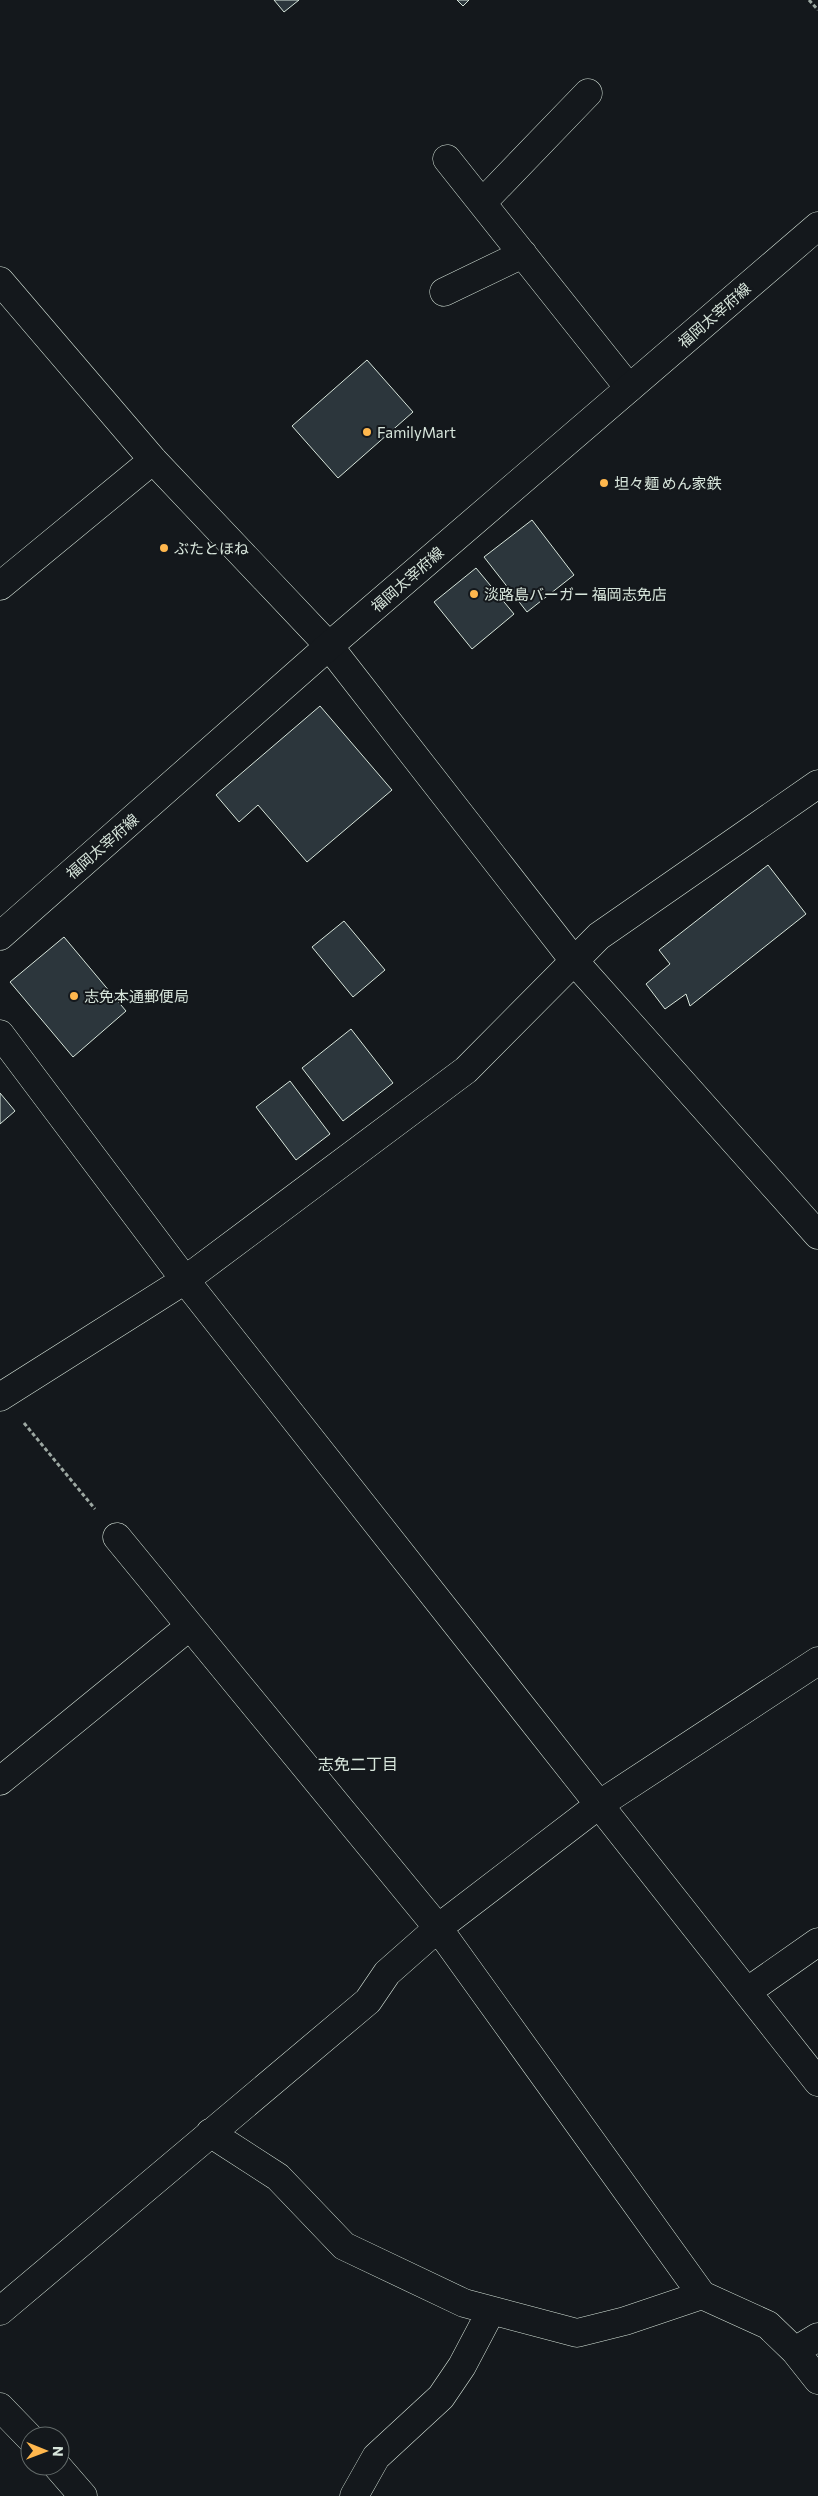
<svg xmlns="http://www.w3.org/2000/svg" width="818" height="2496" font-family="Commissioner,'Noto Sans JP',sans-serif">
<style>
.building{fill:#2c363c;stroke:#d8e6dc}
.lines{fill:none;stroke-linecap:round;stroke-linejoin:round}
.minor-casing{stroke:#d8e6dc;stroke-width:29}
.major-casing{stroke:#d8e6dc;stroke-width:29}
.path{stroke:#9da8a2;stroke-width:3;stroke-dasharray:4 2.5;stroke-linecap:butt}
.minor{stroke:#14181c;stroke-width:28}
.major{stroke:#14181c;stroke-width:28}
.poi-dot{fill:#ffb74d;stroke:#14181c;stroke-width:2}
.labels{text-anchor:middle;dominant-baseline:central;stroke-width:4;stroke-linejoin:round;paint-order:stroke}
.street-label{font-size:15px;fill:#d8e6dc;stroke:#14181c}
.poi-label{font-size:15px;fill:#d8e6dc;stroke:#14181c;text-anchor:start}
.neighbourhood-label{font-size:16px;fill:#d8e6dc;stroke:#14181c}
</style>
<rect width="100%" height="100%" fill="#14181c"/>
<path class="building" d="M274,0h25l-15,12z
M457,0h12l-6,6z
M367,360l46,52 -75,66 -46,-52z
M532,520l42,55 -47,37 -43,-55z
M476,568l38,46 -42,35 -38,-47z
M320,706l72,84 -85,72 -49,-57 -19,17 -23,-27z
M768,865l38,49 -116,92 -4,-12 -21,15 -19,-25 24,-20 -11,-14z
M344,921l41,49 -32,27 -41,-50z
M64,937l62,74 -53,46 -63,-75z
M351,1029l42,54 -50,38 -41,-53z
M290,1081l40,53 -34,26 -40,-53z
M0,1093l15,18 -15,13z"/>
<g class="lines">
<g class="minor-casing">
<path id="minor" d="M447,159l182,229
M482,203l106,-110
M0,281l153,179 176,186 246,316 243,273
M444,292l79,-38
M0,586l153,-126
M0,1034l185,246 633,802
M0,1397l185,-117 281,-210 133,-134 219,-152
M117,1537l321,391 264,367
M0,1781l190,-155
M748,1991l70,-49
M210,2133l68,44 66,69 120,57 113,30 48,-12 77,-26 66,30 27,26 23,-14
M0,2311l368,-310 19,-28 51,-45 162,-124 218,-143
M795,2351l23,29
M0,2407l30,31
M57,2466l26,30
M354,2496l22,-39 65,-60 21,-31 29,-55"/>
</g>
<g class="major-casing">
<path id="major" d="M0,936l329,-290 489,-420"/>
</g>
<path class="path" d="M809,0l9,10
M24,1423l71,86"/>
<use href="#minor" class="minor"/>
<use href="#major" class="major"/>
</g>
<g class="poi-dot">
<circle cx="367" cy="432" r="5"/>
<circle cx="604" cy="483" r="5"/>
<circle cx="164" cy="548" r="5"/>
<circle cx="474" cy="594" r="5"/>
<circle cx="74" cy="996" r="5"/>
</g>
<g class="labels">
<g class="street-label">
<text transform="translate(714 315) rotate(-41)">福岡太宰府線</text>
<text transform="translate(407 579) rotate(-41)">福岡太宰府線</text>
<text transform="translate(102 846) rotate(-41)">福岡太宰府線</text>
</g>
<g class="poi-label">
<text x="377" y="432">FamilyMart</text>
<text x="614" y="483">坦々麺 めん家鉄</text>
<text x="174" y="548">ぶたとほね</text>
<text x="484" y="594">淡路島バーガー 福岡志免店</text>
<text x="84" y="996">志免本通郵便局</text>
</g>
<g class="neighbourhood-label">
<text x="358" y="1763">志免二丁目</text>
</g>
</g>
<g transform="translate(45 2451) rotate(91)"><circle r="24" fill="#14181c" stroke="#626a69"/>
<path d="M0-4L9 19L0 12L-9 19Z" fill="#ffb74d"/>
<text y="-8" font-size="14" font-weight="bold" text-anchor="middle" fill="#d8e6dc">N</text>
</g>
</svg>
